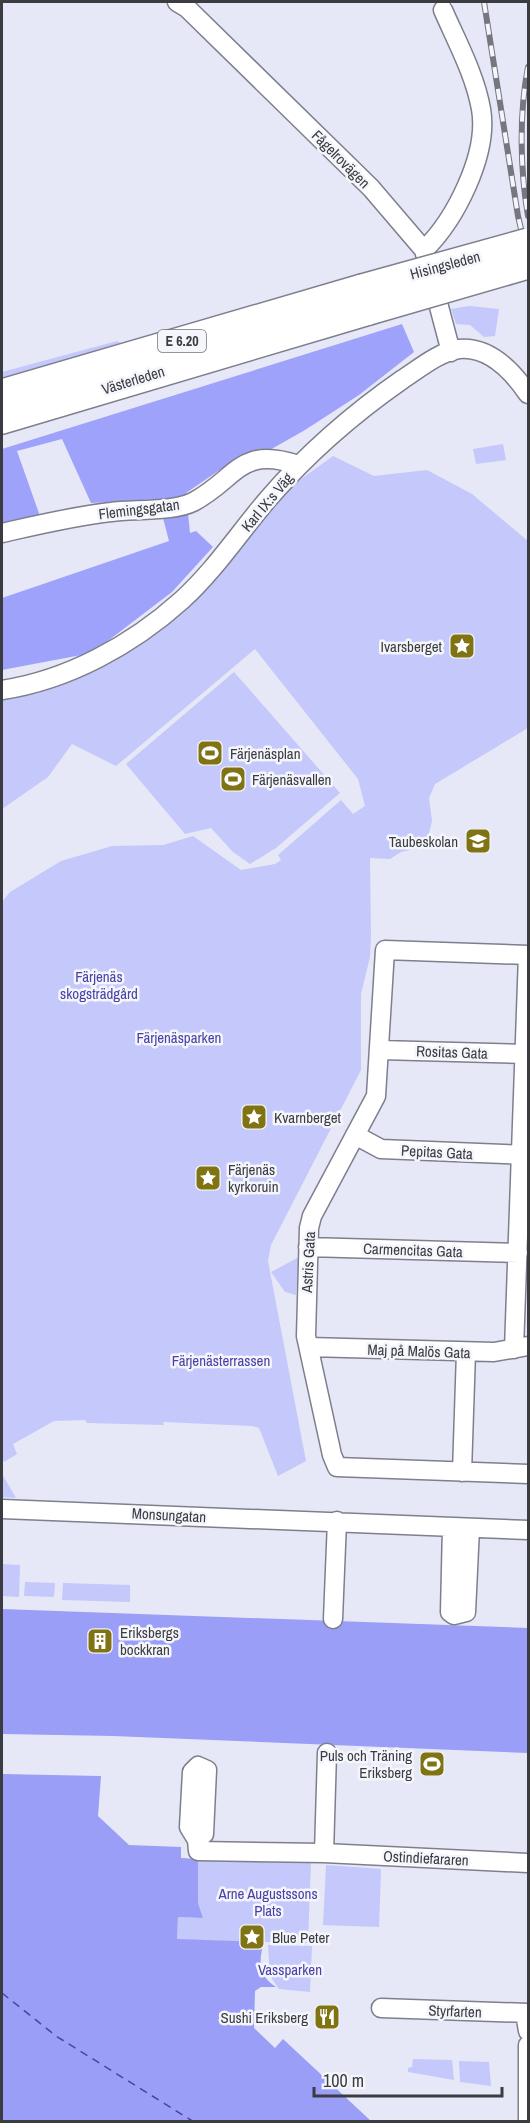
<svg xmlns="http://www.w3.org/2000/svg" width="530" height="2123" font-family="'Archivo Narrow',sans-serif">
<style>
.green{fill:#c4c8fa}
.forest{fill:#9fa2fb}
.water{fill:#9a9ef6}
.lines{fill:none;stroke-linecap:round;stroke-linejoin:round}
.ferry{stroke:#4942a8;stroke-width:1.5;stroke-dasharray:8 6;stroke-linecap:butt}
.minor-casing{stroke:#7e7f8d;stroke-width:21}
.highway-casing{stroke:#7e7f8d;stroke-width:30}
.minor{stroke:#fff;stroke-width:18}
.highway{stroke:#fff;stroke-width:27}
.rail-casing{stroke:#75767f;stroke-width:6}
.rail{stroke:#f5f6fc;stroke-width:4;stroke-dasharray:11;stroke-linecap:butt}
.highway-bridge-casing{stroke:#7e7f8d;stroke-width:30;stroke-linecap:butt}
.highway-bridge{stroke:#fff;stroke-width:27}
.labels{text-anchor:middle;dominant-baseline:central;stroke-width:5;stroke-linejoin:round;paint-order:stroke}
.shield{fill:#f5f6fc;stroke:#73747a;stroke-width:1.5}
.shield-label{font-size:14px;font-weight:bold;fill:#3b3c42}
.street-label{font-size:15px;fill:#3b3c42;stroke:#f5f6fc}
.poi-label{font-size:15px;fill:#3b3c42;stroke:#f5f6fc;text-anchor:start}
.park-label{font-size:15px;fill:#4941a7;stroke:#f5f6fc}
</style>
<rect width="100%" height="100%" fill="#e6e8f7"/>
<path class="green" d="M469,306l30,3 -4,27 -11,1 -14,-12 -14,-1 -5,-15z
M117,341l4,2 -119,36v-7z
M503,444l3,16 -30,4 -3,-15z
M333,456l41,20 53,-6 45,24 56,47v187l-93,56 -6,14 3,23 -6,25 -25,6 -11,7 -20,-1 1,80 -1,19 -9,37v76l-90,175 -3,16 38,200 -28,15 -19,-48 -7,-2 -89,-4 1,3 -77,-2 -2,-3 -31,1 -41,23 4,10 -13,8 -2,-4v-556l8,-10 51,-31 51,-15 51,-1 30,-9 48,34 34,-6 6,-4 -3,-5 63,-55 12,14 12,-8 -7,-27 -103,-130 -139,117 -44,-22 -24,33 -46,32v-110l37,-6 84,-38 69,-52 98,-116z
M234,672l106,121 -64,55 -26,16 -17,-12 -22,-24 -26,6 -59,-70z
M299,1257v1l-3,37 -11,-3 -14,-20z
M2,1474l14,24 -14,-1z
M2,1564l18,1 -1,32 -17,-1z
M25,1582l30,1 -1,14 -30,-1z
M63,1583l67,2v17l-68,-2z
M198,1859l113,3 -3,81 -131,-3 1,-23 25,1 -5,-15z
M326,1865l55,4 -2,58 -56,-2z
M268,1945l44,1 -2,46 -31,-3 -9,-13z
M413,2059l39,1 2,20 -46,-8v-4l4,-1z
M459,2061l30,1 2,24 -31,-4z"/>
<path class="forest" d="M402,324l12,28 -55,43 -54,35 -44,25 -21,1 -54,37 4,40 6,-2 17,16 -41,45 -80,61 -90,17v-72l167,-57 -11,-42 -67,4 -29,-64 -45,12 24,68 -39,10v-80z"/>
<path class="water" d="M2,1609l526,19v125l-415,-17 -111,-2z
M2,1774l99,2 -3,40 31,29 52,2v11l17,1v44l5,15 -25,-1 -1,22 87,3c-6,20 -5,34 12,45h-15l-6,4 -1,37 21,20 8,-9 88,82 -369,1z"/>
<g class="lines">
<path class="ferry" d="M2,1993l54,43 138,86"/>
<g class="minor-casing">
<path id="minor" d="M177,2l10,6 184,180 53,62 27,102
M424,250c31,-30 65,-96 57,-141 -6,-34 -24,-67 -38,-99
M2,533c35,-8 72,-17 109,-21 22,-3 62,0 82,-10 44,-23 46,-57 105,-37
M2,690c66,-10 130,-45 180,-90 33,-30 57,-67 86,-101 39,-45 86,-86 135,-120 17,-11 36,-27 56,-30 31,-3 54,23 69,45
M528,955l-143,-5 -9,146 -64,120 -3,12 -3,108 26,119 5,12 191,7
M380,1050l144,4
M355,1135l26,14 147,6
M308,1247l210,6
M309,1347l185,5 34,-6
M514,1349l14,-394
M462,1472l4,-120
M2,1509l526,21
M452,1527l-2,85 4,3 12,-3 4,-84
M333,1619l4,-98
M197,1840l7,-6 3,-64 -9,-4 -6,6 -3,55 8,13 1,11 126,2 204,10
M324,1853l3,-100
M381,2008l147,5
M525,2013l3,18
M528,2122v-77"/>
</g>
<g class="highway-casing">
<path id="highway" d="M2,393l360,-105
M2,420l367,-109"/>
</g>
<use href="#minor" class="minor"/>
<use href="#highway" class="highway"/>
<g class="rail-casing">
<path id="rail" d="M484,2l34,214 10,43
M528,67c-9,47 -8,102 0,149"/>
</g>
<use href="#rail" class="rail"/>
<g class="highway-bridge-casing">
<path id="highway-bridge" d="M362,288l166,-46
M369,311l159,-46"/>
</g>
<use href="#highway-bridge" class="highway-bridge"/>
</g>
<defs>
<g id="sight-square" transform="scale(1.35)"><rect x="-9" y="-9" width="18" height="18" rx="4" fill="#7f7314" stroke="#f5f6fc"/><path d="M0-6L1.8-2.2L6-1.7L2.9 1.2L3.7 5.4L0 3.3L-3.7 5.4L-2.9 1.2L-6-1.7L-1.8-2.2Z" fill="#fff"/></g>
<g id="stadium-square" transform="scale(1.35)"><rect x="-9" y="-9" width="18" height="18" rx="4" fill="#7f7314" stroke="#f5f6fc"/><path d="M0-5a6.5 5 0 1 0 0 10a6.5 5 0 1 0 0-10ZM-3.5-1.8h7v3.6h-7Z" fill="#fff"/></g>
<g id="school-square" transform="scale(1.35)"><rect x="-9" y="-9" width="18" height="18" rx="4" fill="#7f7314" stroke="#f5f6fc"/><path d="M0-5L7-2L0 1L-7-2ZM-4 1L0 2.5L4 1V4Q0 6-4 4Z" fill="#fff"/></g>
<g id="building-square" transform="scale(1.35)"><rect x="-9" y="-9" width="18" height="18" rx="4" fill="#7f7314" stroke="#f5f6fc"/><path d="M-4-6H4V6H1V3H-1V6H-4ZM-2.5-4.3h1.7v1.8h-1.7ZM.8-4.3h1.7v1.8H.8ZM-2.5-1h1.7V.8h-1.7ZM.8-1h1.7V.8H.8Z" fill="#fff"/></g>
<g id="restaurant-square" transform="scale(1.35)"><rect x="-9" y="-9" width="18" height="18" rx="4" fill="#7f7314" stroke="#f5f6fc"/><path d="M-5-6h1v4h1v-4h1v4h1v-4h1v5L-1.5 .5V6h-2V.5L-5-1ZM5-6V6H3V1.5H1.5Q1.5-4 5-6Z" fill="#fff"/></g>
</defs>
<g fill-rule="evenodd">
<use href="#sight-square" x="462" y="646"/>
<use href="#stadium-square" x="210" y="753"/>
<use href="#stadium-square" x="233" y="779"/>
<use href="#school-square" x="478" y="841"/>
<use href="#sight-square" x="254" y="1117"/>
<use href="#sight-square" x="208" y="1178"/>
<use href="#building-square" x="100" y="1641"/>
<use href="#stadium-square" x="432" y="1764"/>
<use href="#sight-square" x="252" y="1937"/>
<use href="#restaurant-square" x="327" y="2017"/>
</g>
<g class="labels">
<rect class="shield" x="158" y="330" width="48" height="22" rx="4.5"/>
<g class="shield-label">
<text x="182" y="341">E 6.20</text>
</g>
<g class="street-label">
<text transform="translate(341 159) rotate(45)">Fågelrovägen</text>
<text transform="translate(445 265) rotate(-15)">Hisingsleden</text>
<text transform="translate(133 380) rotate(-17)">Västerleden</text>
<text transform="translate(267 502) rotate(-50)">Karl IX:s Väg</text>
<text transform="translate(139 509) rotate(-7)">Flemingsgatan</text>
<text transform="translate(452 1052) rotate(2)">Rositas Gata</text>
<text transform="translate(437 1152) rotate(3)">Pepitas Gata</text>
<text transform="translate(413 1250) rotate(2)">Carmencitas Gata</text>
<text transform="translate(308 1262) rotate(-87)">Astris Gata</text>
<text transform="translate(419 1351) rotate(2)">Maj på Malös Gata</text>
<text transform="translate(169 1515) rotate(3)">Monsungatan</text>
<text transform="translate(426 1858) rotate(3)">Ostindiefararen</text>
<text transform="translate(455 2011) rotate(2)">Styrfarten</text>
</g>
<g class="poi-label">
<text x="442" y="646" text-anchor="end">Ivarsberget</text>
<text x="230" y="753">Färjenäsplan</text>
<text x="252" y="779">Färjenäsvallen</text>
<text x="458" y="841" text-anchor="end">Taubeskolan</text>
<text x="274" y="1117">Kvarnberget</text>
<text x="228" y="1169">Färjenäs<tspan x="228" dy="17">kyrkoruin</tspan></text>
<text x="120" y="1632">Eriksbergs<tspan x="120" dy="17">bockkran</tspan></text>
<text x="412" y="1755" text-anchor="end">Puls och Träning<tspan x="412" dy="17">Eriksberg</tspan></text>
<text x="272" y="1937">Blue Peter</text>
<text x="308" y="2017" text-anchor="end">Sushi Eriksberg</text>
</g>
<g class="park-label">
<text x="99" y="976">Färjenäs<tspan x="99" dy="17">skogsträdgård</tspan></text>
<text x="179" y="1037">Färjenäsparken</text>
<text x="221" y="1360">Färjenästerrassen</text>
<text x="268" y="1893">Arne Augustssons<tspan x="268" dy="17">Plats</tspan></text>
<text x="290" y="1969">Vassparken</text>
</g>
</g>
<rect width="530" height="2123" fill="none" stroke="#3b3c42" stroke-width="6"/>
<path d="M314 2087v9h188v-9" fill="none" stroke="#3b3c42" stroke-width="3"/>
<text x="323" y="2087" font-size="18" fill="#3b3c42" stroke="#f5f6fc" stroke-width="4.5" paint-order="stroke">100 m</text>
</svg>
